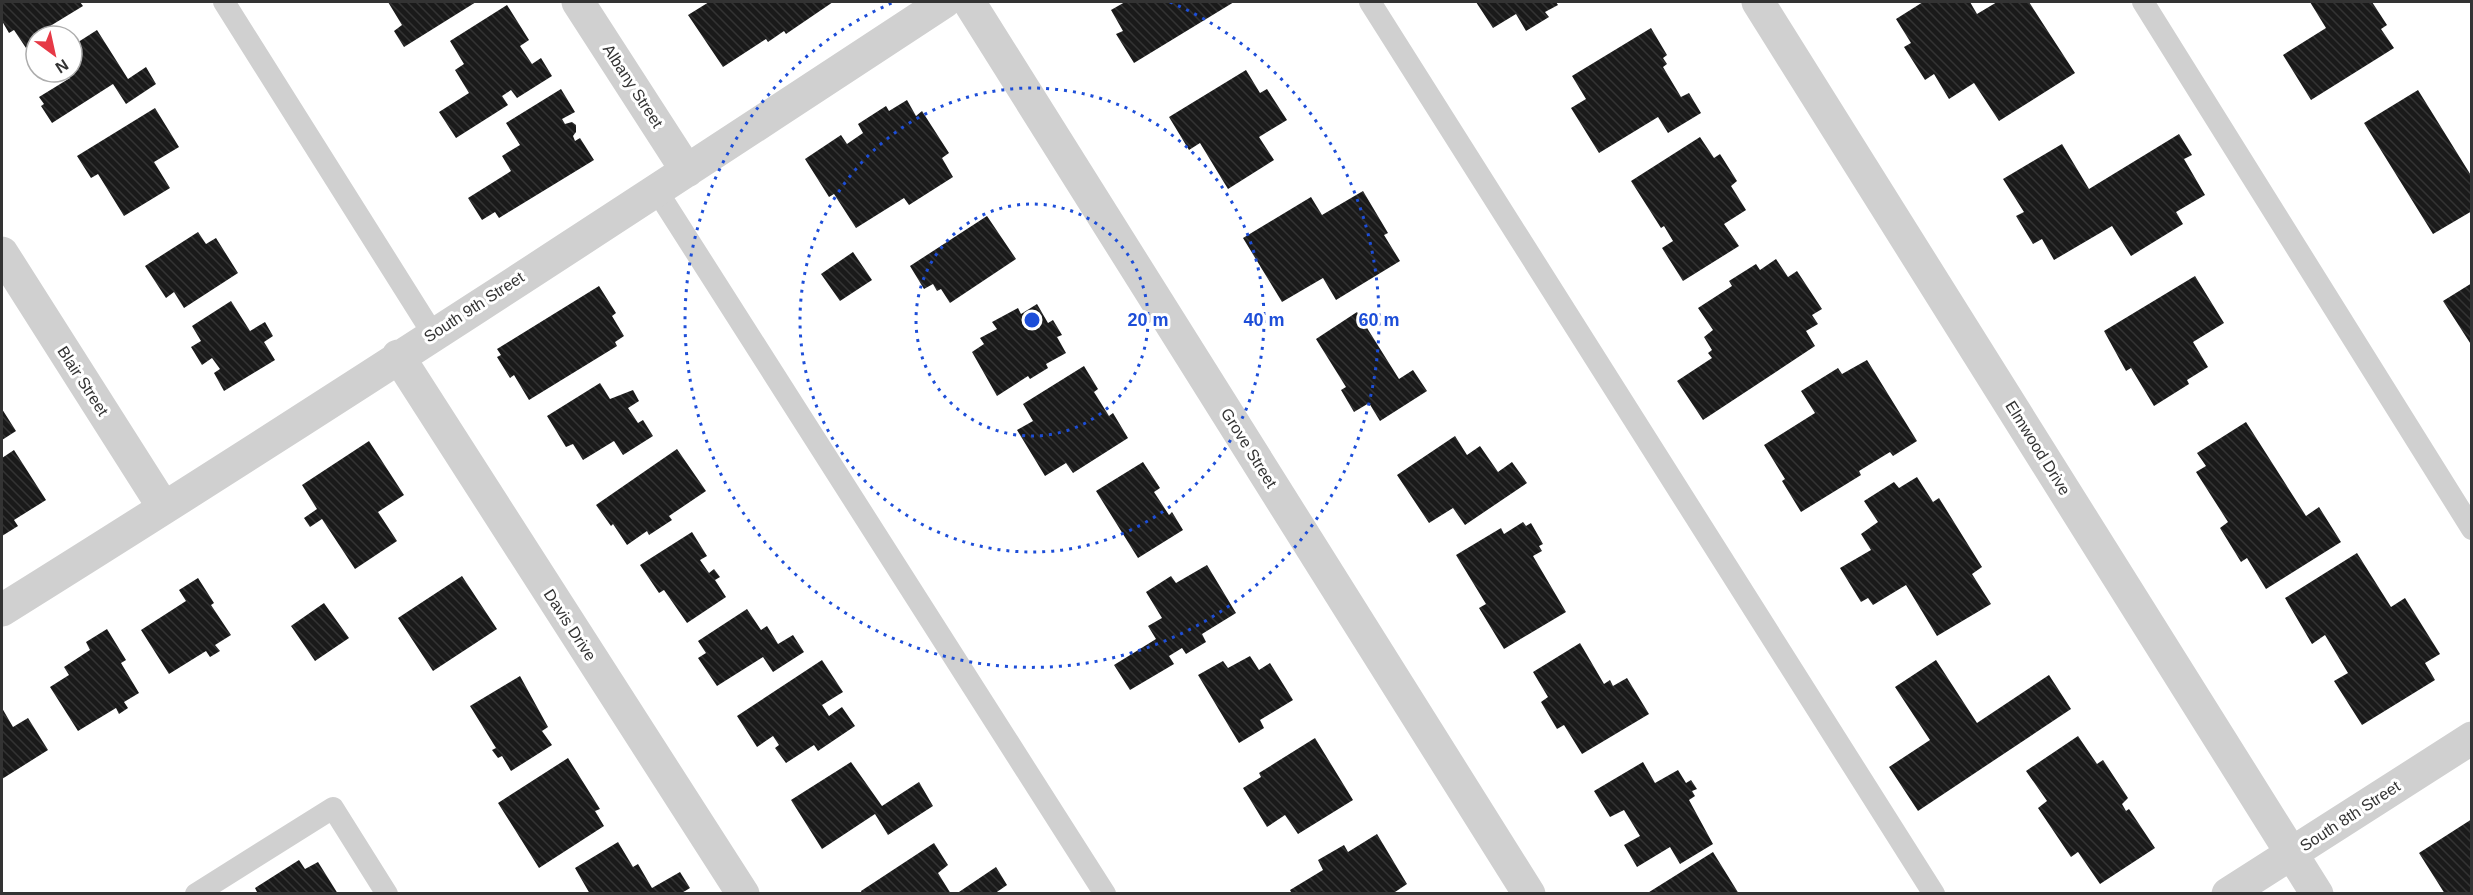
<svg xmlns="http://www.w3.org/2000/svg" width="2473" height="895" font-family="Arial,sans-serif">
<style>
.building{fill:url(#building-back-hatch)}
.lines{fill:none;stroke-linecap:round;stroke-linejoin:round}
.lane{stroke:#d0d0d0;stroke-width:22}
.street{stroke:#d0d0d0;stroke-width:33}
.ring{fill:none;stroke:#1d4ed8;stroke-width:3;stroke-dasharray:3 6}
.labels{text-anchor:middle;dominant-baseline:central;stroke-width:6;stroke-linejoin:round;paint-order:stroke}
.street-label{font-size:16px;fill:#333;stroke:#fff}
.centre{fill:#1d4ed8;stroke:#fff;stroke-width:3}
.ring-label{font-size:18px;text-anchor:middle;font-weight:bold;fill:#1d4ed8;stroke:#fff;stroke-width:6;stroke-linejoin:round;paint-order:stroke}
</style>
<defs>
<pattern id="building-back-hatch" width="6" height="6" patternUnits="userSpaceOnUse" patternTransform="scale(1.5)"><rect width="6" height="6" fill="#1a1a1a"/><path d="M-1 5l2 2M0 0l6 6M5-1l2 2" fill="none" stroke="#333"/></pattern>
</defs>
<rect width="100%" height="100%" fill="#fff"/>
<path class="building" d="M2,2h78l3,4 -41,25 3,5h-9v6l-10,6 -12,-18 -5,3 -7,-12z
M388,2h88l-72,45 -10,-16 8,-6z
M709,2h124l-47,32 -2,-3 -16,11 -2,-3 -43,28 -35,-52z
M1125,2h109l-100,61 -18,-29 7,-3 -12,-21z
M1476,2h80l2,3 -13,7 4,5 -23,14 -10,-17 -23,14z
M1923,2h47l7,12 20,-12h32l46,71 -76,48 -25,-38 -25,16 -15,-25 -9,6 -21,-33 7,-4 -15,-24z
M2310,2h62l15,23 -6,4 13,19 -83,52 -28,-45 43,-27z
M507,5l22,35 -9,6 12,18 9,-6 11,18 -35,22 -6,-8 -9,6 6,9 -52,33 -17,-26 30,-19 -14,-23 9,-6 -14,-23z
M1651,28l16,27 -4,3 4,6 -4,3 18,30 8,-4 12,20 -33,20 -10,-16 -59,36 -28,-45 15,-9 -14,-23z
M97,30l31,49 18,-12 10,17 -30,20 -13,-20 -61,39 -11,-17 3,-2 -5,-7 31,-19 -3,-6h5v-26z
M1246,70l14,23 7,-4 20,31 -28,17 15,23 -46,29 -28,-46 -11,7 -20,-33z
M561,89l14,23 -13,7 3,5 7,-2 4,3v7l-3,4 2,5 5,-3 14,22 -95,58 -4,-6 -13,8 -14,-22 43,-27 -9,-15 18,-11 -14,-22z
M2418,90l54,87v34l-39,23 -69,-111z
M907,100l9,16 6,-5 27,42 -7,5 11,19 -44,28 -5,-7 -48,30 -22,-34 -5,3 -24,-38 36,-24 6,9 16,-11 -5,-9 28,-18 3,5z
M155,108l24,39 -25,15 16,26 -46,28 -26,-42 -7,4 -14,-22z
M2179,134l13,21 -8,4 21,36 -29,17 7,12 -52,32 -19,-30 -58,34 -12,-21 -9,5 -17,-28 8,-4 -21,-33 59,-35 27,45z
M1700,137l14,21 6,-4 17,27 -6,5 15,24 -22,14 15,22 -56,35 -21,-33 11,-7 -9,-15 -3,2 -30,-47z
M1363,191l25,42 -4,2 16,26 -64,39 -13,-22 -41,24 -39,-64 68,-41 11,18z
M987,216l29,43 -66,44 -9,-14 -4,2 -4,-7 -9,5 -14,-23z
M198,232l8,12 10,-6 22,35 -54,35 -10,-16 -8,6 -21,-32z
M853,252l19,28 -32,21 -19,-27z
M1776,259l12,18 9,-6 25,38 -10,6 6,9 -12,7 9,15 -112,74 -26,-39 35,-23 -4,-5 4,-3 -8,-13 9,-7 -15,-22 34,-22 -3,-5 27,-17 4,6z
M2195,276l29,47 -31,19 15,25 -21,13 2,4 -35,22 -23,-38 -5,3 -22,-40z
M2472,283v63l-29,-45z
M599,286l17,27 -4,3 12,20 -9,6 2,4 -88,54 -15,-25 -4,3 -13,-21 4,-2 -4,-6z
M231,301l19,30 15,-9 8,14 -9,6 11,18 -51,31 -10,-18 6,-4 -8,-11 -10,7 -11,-18 10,-6 -9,-15z
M1037,304l11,19 5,-3 9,15 -5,2 9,16 -20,11 2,4 -18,11 -2,-3 -31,20 -25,-44 12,-8 -4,-6 17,-9 -5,-7 26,-14 3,6z
M1357,312l42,67 14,-9 14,21 -47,30 -11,-18 -15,9 -13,-22 5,-3 -30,-48z
M1867,360l50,81 -24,15 -3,-4 -31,19 2,4 -60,37 -19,-31 3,-2 -21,-34 51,-32 -14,-22 37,-23 4,6z
M1084,366l14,23 -4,3 15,24 4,-3 15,25 -55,35 -7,-10 -21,13 -28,-46 16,-9 -10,-17z
M600,383l10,16 23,-9 6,11 -11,7 10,15 5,-3 10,16 -30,19 -9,-14 -31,19 -10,-16 -7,3 -19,-31z
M2,409l14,22 -14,9z
M2246,422l60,94 13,-9 22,35 -75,47 -19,-31 -6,4 -21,-34 8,-6 -32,-50 10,-6 -9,-13z
M1455,436l12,19 13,-9 18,26 14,-10 15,21 -62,42 -12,-17 -24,15 -32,-48z
M369,441l35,54 -26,17 19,29 -42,28 -33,-50 -12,8 -6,-9 13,-9 -15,-24z
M677,449l29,42 -37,25 3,4 -23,15 -2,-4 -20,14 -14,-21 -2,2 -15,-21z
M14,450l32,50 -32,20 4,6 -16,10v-78z
M1143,462l17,26 -6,4 15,23 3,-3 11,18 -45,28 -42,-67z
M1917,477l16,25 6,-4 43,69 -10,7 19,30 -54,32 -31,-51 -33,20 -5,-7 -7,4 -21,-34 31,-18 -10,-16 17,-12 -14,-21 30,-19 5,6z
M1523,522l3,4 5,-3 12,21 -4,2 3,5 -9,5 33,56 -62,37 -25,-41 7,-4 -30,-49 45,-27 3,6z
M692,532l15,24 -7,4 9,13 5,-4 6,8 -5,3 11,17 -39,26 -23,-33 -5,3 -19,-28z
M2357,553l34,54 14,-9 35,56 -15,9 10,17 -73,45 -28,-44 14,-8 -23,-38 -13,9 -27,-46z
M1207,565l29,48 -34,21 4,8 -20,12 -4,-6 -13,8 5,8 -44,26 -16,-25 42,-26 -8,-13 14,-8 -16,-26 25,-16 5,7z
M462,576l35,53 -64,42 -35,-53z
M198,578l16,25 -3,2 20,30 -16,10 5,6 -10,6 -4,-6 -37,23 -28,-44 45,-29 -7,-11z
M324,603l25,35 -34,23 -24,-35z
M747,609l14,21 6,-4 11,18 15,-9 11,17 -31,20 -10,-15 -46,29 -19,-28 8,-5 -8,-12z
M107,629l19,31 -5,3 18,30 -15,9 4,6 -9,6 -3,-6 -38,23 -28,-44 19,-12 -5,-8 26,-17 -4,-8z
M1580,643l24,41 6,-4 3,6 14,-8 22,36 -67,40 -18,-29 -7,4 -16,-27 7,-5 -15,-25z
M1250,656l9,14 11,-7 23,37 -33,20 4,8 -25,15 -41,-68 25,-14 5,7z
M822,660l21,32 -21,13 7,11 13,-9 13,19 -37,25 -4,-6 -28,18 -11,-15 4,-3 -6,-9 -16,11 -20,-31z
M1936,660l41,63 72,-48 22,34 -153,102 -29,-44 41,-27 -35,-53z
M520,676l28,51 -6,4 10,14 -41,26 -9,-15 -4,2 -6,-8 4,-2 -26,-42z
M2,708l11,19 15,-9 20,32 -46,29z
M2078,736l19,28 6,-4 25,38 -6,6 4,7 3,-2 26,39 -55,36 -22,-32 -7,5 -33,-49 9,-7 -21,-30z
M1315,738l38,62 -55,34 -13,-19 -18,12 -24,-39 18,-11 -2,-4z
M568,758l32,51 -5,2 9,15 -65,42 -41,-65z
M851,762l31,44 37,-24 14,24 -45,29 -13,-21 -53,35 -31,-49z
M1643,762l12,21 23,-13 8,13 5,-3 6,9 -5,2 3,5 -6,4 24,44 -33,20 -10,-17 -33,20 -13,-22 16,-9 -16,-26 -14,7 -16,-26z
M2472,819v75h-27l-26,-41z
M1377,834l30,50 -15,10h-100l-2,-4 33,-20 -5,-10 26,-15 4,7z
M618,842l15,25 5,-3 14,24 28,-16 10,16 -10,6h-90l-15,-26z
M934,843l14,22 -10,8 13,21h-89l-1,-3z
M1713,852l26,42h-93z
M299,860l6,9 13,-7 20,32h-80l-3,-6z
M996,867l11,18 -13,9h-38z"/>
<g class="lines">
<path class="lane" d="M224,2l209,332
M1370,2l564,892
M2143,2l329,527
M657,191l448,703
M196,894l137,-86 54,86"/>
<path class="street" d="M578,2l109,169
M969,2l560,892
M1758,2l559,892
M2,253l162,255
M398,356l345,538
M2,610c317,-198 630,-403 942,-608
M2228,894l244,-156"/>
</g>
<g class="ring">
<circle cx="1032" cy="320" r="116"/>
<circle cx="1032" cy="320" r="232"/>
<path d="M1170 2A347 347 0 1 1 894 2"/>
</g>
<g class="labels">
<g class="street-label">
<text transform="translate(633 86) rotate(57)">Albany Street</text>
<text transform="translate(474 307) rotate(-33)">South 9th Street</text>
<text transform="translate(83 381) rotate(57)">Blair Street</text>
<text transform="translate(1249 448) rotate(58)">Grove Street</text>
<text transform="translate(2038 448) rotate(58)">Elmwood Drive</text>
<text transform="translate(570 625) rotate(57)">Davis Drive</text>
<text transform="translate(2350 816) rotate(-33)">South 8th Street</text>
</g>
</g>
<circle cx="1032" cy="320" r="9" class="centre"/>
<g class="ring-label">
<text x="1148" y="326">20 m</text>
<text x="1264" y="326">40 m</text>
<text x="1379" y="326">60 m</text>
</g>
<rect width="2473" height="895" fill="none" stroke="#333333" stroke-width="6"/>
<g transform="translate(54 54) rotate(147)"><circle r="28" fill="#ffffff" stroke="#adadad" stroke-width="1.5"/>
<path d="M0-4.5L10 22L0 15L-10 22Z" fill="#e63946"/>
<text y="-9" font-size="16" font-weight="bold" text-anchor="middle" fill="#333333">N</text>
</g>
</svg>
